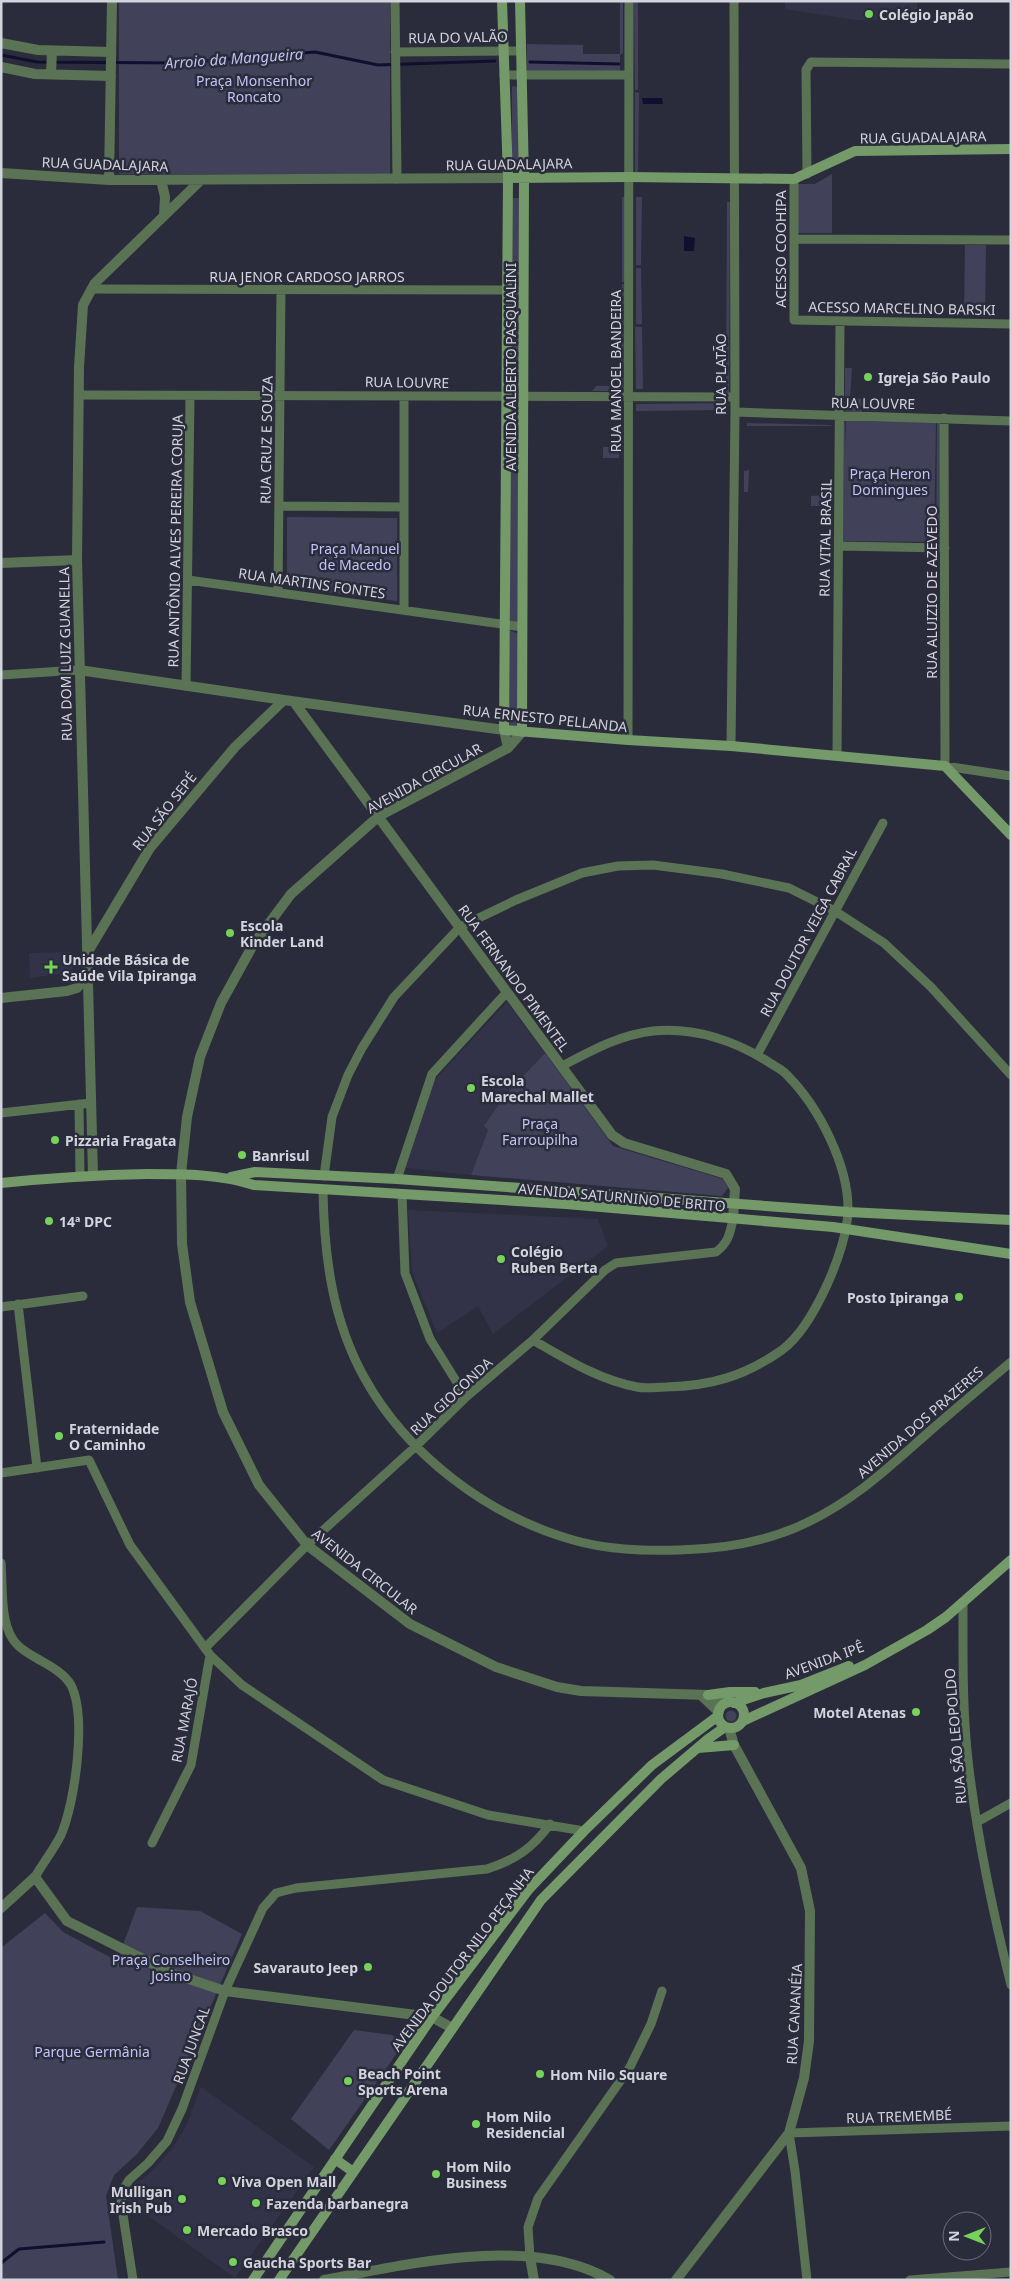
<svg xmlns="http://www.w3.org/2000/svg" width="1012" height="2281" font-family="'Noto Sans',sans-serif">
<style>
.built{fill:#323348}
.green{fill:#414259}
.water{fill:#110f2f}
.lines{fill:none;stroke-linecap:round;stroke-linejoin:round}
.stream{stroke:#110f2f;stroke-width:3}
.minor{stroke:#5b7355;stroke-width:9}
.tertiary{stroke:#5b7355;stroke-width:10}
.secondary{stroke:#749a69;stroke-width:10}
.poi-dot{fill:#75d25b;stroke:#2b2c3b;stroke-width:2}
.labels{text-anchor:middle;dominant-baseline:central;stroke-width:5;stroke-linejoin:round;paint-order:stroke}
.poi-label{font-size:14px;font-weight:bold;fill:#d2d3dd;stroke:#2b2c3b;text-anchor:start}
.street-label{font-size:14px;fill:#d2d3dd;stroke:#2b2c3b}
.park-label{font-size:14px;fill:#c0c3f7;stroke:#2b2c3b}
.water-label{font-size:15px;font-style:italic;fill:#bdc0f4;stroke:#2b2c3b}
</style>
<rect width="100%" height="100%" fill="#2b2c3b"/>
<path class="built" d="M785,1h132v19h-62l-70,-11z
M72,952l1,20 -43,6 -1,-25z
M507,1002l38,51 -39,41 -22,33 4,3 -17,45 -65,-7 27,-86z
M408,1210l190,9 10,27 -115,88 -15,-28 -41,27 -25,-61z
M201,2087l113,80 -79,111 -109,-78 10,-15 19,-17 17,-19 14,-23z"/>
<path class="green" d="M119,1h271v173h-271z
M620,1h3v52l-3,2v24l-93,-1v-34l56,1v9h37z
M634,1h4v89h-3z
M512,86l7,1 1,80h-8z
M635,92l4,1 -1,82 -3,-1z
M832,174v59h-35v-49h18z
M622,197h5l-1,85h-4z
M636,197h6l-1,68h-5z
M511,198h10v87l-10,-1z
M727,202h3l-1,191 -3,-1z
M965,245h21l-1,72 -21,-1z
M636,268h5l1,56h-6z
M622,284h3l1,110 -5,-4z
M511,299h9v94h-10z
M635,327h7l1,62h-7z
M845,368h7l-2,30 11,1 1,15h-17z
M596,386h22v5h-26z
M724,403v7l-88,1v-7z
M511,406h10l-1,217 -12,-1z
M846,420l90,2 -2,120 -90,-1 -1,4h-3l2,-123 3,-1v30z
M937,422l4,1 1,120 -6,-1z
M747,423l84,2 1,1h-85z
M603,447h16v11h-16z
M749,470l-1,22h-4v-21z
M827,495v11h-16v-10z
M287,517l110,1v83l-110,-14z
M509,630l10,4 1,95 -13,-2z
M545,1053l68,93 110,33 5,9 -6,8 -251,-21 17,-45 -4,-4 22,-32z
M725.5 1716a5.5 5.5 0 1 1 11 0a5.5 5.5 0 1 1-11 0Z
M137,1907l63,4 42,23 -84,194 -22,27 -22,20 -8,21 12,84h-117v-332l44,-35 18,19 54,29z
M354,2030l38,5 12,8 -75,107 -38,-31z"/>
<path class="water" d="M642,98h20l1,6h-20z
M684,236l11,2 -1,13h-10z"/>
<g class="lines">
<path class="stream" d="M1,55l36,7 144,1 134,-11 63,13 117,-4
M530,62l89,2
M1,2263l18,-14 85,-7"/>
<path class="minor" d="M395,1l2,178
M395,52l126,-1
M504,75h123
M807,174l-1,-104 5,-8 200,2
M794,179v141l217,4
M794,239l217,1
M91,289l432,1
M79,395l655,2
M735,412l276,9
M944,418l1,348 66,10
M279,506l125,1
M839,546l106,2
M188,580l334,47
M278,591l3,-302
M404,609v-213
M1,675l78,-5
M186,686l4,-290
M628,740l1,-739
M731,746l4,-334 -1,-411
M837,756l3,-435
M757,1055l126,-232
M79,1104l1,71
M1,1113l90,-10
M324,1176l8,-59 16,-42 14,-27 32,-51 66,-70 56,-27 66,-27 36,-7 35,-1 69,9 67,14 46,23 49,32 47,44 80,88
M397,1179l35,-105 75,-82
M323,1190c1,65 9,129 41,187 43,78 124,139 209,163 34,10 70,11 106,10 43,-1 88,-8 127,-27 49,-23 83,-56 124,-92 26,-23 54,-46 81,-69
M402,1195l3,78 25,66 36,58
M18,1304l19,164
M1,1307l82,-11
M533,1340c33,19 66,40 104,47 9,2 20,0 29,0 45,-1 79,-11 116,-37 31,-23 65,-100 66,-139 1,-45 -29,-104 -61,-136 -4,-5 -11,-8 -17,-12 -34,-22 -75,-36 -117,-32 -34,4 -62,20 -91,35
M1,1473l88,-13 41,85 80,110 32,30 141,95 105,35 96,16
M1,1563c2,23 -1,55 11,75 6,10 17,16 26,21 12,7 26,14 33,26 16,32 4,118 -10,150 -7,14 -18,28 -26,42
M963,1602c0,55 -1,111 6,167 9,72 24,144 42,216
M206,1647l101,-102 108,-98 51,-50 67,-57 72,-70 11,-7 100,-11c12,-9 14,-18 17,-33
M977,1822l34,-19
M152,1843l39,-78 19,-110
M530,2257l-2,-30 10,-29 92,-131 21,-43 11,-33
M133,2280l-12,-78 2,-12 6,-10 19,-17 19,-22 15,-32 43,-118 38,-83 13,-15 20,-5 191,-19c28,-9 46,-21 63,-45
M807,2280l-12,-109 -6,-38 222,-7
M910,2280l101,-8"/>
<path class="tertiary" d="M1,43l37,7 73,2
M1,67l34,7 76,2
M51,74l1,-23
M1,173l108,7 399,-2
M109,180l3,-179
M161,180l4,17 -1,19
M1,563l76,-3
M79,670l205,30 220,30 4,18
M294,702l318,433 12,8 102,31 9,15 -2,30
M522,732l-14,16 -129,68 -88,78 -38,51 -32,58 -21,54 -13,60 -6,57 1,70 8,58 33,110 36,73 48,60 103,79 86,43 61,20 24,4 127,4 22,7
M86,955l64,-107 85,-101 49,-47
M1,998l66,-7 10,-3 10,-12
M93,1175l-16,-615 2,-193 4,-62 12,-22 106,-103
M701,1695l18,17
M1,1908l34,-31 32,44 104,52 54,18 207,26 20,11
M530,2257l4,23
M324,2280c85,-16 207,-46 286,0
M676,2280l113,-147 15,-55 5,-37 1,-130 -9,-43 -67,-123 -5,-17"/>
<path class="secondary" d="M502,1l6,177 -4,552 124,10 103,6 214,20 66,69
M520,1l4,177 -2,554
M508,178l121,-1 165,2 61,-28 156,-2
M231,1177l24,-5 142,7 451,33 163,8
M1,1183c49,-5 97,-8 146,-9 37,0 72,0 107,11l312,19 267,23 178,27
M708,1695l22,-3h25
M718 1715a13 13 0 1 1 26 0a13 13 0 1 1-26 0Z
M734,1703l30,-10 37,-8 48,-19
M743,1721l122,-56 62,-35 19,-13 65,-57
M698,1748l36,-3
M335,2159l17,12
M253,2280l179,-263 97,-128 55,-58 68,-66 66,-49
M279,2280l262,-380 120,-121 47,-40 17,-12"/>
</g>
<g class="poi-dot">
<circle cx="869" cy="14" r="5"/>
<circle cx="868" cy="377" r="5"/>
<circle cx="230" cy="933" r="5"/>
<path d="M48.5 959.5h5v5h5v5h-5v5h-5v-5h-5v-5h5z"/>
<circle cx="471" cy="1088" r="5"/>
<circle cx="55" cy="1140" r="5"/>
<circle cx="242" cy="1155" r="5"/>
<circle cx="49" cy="1221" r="5"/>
<circle cx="501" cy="1259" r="5"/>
<circle cx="959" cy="1297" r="5"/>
<circle cx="59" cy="1436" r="5"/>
<circle cx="916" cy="1712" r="5"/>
<circle cx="368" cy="1967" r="5"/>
<circle cx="540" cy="2074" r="5"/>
<circle cx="348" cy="2081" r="5"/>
<circle cx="476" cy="2124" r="5"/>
<circle cx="436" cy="2174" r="5"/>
<circle cx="222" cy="2181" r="5"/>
<circle cx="182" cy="2199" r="5"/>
<circle cx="256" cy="2203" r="5"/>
<circle cx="187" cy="2230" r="5"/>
<circle cx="233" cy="2262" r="5"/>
</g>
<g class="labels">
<g class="poi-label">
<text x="879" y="14">Colégio Japão</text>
<text x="878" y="377">Igreja São Paulo</text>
<text x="240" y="925">Escola<tspan x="240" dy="16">Kinder Land</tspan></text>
<text x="62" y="959">Unidade Básica de<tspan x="62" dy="16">Saúde Vila Ipiranga</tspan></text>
<text x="481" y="1080">Escola<tspan x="481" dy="16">Marechal Mallet</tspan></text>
<text x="65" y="1140">Pizzaria Fragata</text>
<text x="252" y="1155">Banrisul</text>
<text x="59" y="1221">14ª DPC</text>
<text x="511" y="1251">Colégio<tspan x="511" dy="16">Ruben Berta</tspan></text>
<text x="949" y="1297" text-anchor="end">Posto Ipiranga</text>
<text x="69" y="1428">Fraternidade<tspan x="69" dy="16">O Caminho</tspan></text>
<text x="906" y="1712" text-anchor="end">Motel Atenas</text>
<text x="358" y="1967" text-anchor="end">Savarauto Jeep</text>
<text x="358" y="2073">Beach Point<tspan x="358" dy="16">Sports Arena</tspan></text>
<text x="550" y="2074">Hom Nilo Square</text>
<text x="486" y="2116">Hom Nilo<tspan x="486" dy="16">Residencial</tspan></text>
<text x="446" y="2166">Hom Nilo<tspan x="446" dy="16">Business</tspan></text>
<text x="232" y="2181">Viva Open Mall</text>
<text x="172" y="2191" text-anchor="end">Mulligan<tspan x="172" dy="16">Irish Pub</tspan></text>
<text x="266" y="2203">Fazenda barbanegra</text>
<text x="197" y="2230">Mercado Brasco</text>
<text x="243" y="2262">Gaucha Sports Bar</text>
</g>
<g class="street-label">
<text transform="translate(458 37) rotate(-1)">RUA DO VALÃO</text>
<text transform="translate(923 137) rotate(-1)">RUA GUADALAJARA</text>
<text transform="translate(105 164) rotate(2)">RUA GUADALAJARA</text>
<text transform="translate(509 164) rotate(-1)">RUA GUADALAJARA</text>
<text transform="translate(780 249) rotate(-90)">ACESSO COOHIPA</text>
<text x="307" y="276">RUA JENOR CARDOSO JARROS</text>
<text transform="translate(902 308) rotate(1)">ACESSO MARCELINO BARSKI</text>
<text transform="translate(510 367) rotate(-90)">AVENIDA ALBERTO PASQUALINI</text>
<text transform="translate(615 371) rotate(-90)">RUA MANOEL BANDEIRA</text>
<text transform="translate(720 374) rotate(-90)">RUA PLATÃO</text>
<text transform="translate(407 382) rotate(1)">RUA LOUVRE</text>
<text transform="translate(873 403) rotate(1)">RUA LOUVRE</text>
<text transform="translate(266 440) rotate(-89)">RUA CRUZ E SOUZA</text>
<text transform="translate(825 538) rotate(-89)">RUA VITAL BRASIL</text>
<text transform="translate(175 541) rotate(-89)">RUA ANTÔNIO ALVES PEREIRA CORUJA</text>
<text transform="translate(312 583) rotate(8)">RUA MARTINS FONTES</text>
<text transform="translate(931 592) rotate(-90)">RUA ALUIZIO DE AZEVEDO</text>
<text transform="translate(65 654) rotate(-91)">RUA DOM LUIZ GUANELLA</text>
<text transform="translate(545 718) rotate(6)">RUA ERNESTO PELLANDA</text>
<text transform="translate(424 778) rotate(-29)">AVENIDA CIRCULAR</text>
<text transform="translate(164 811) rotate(-52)">RUA SÃO SEPÉ</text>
<text transform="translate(808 932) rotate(-62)">RUA DOUTOR VEIGA CABRAL</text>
<text transform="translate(514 978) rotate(54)">RUA FERNANDO PIMENTEL</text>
<text transform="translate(622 1197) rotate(5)">AVENIDA SATURNINO DE BRITO</text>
<text transform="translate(451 1396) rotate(-43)">RUA GIOCONDA</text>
<text transform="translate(920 1422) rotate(-41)">AVENIDA DOS PRAZERES</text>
<text transform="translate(365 1571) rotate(38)">AVENIDA CIRCULAR</text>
<text transform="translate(824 1660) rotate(-20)">AVENIDA IPÊ</text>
<text transform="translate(184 1720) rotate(-79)">RUA MARAJÓ</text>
<text transform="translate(955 1736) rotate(-95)">RUA SÃO LEOPOLDO</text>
<text transform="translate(462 1959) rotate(-53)">AVENIDA DOUTOR NILO PEÇANHA</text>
<text transform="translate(794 2014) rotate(-87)">RUA CANANÉIA</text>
<text transform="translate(191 2045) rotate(-70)">RUA JUNCAL</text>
<text transform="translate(899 2116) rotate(-2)">RUA TREMEMBÉ</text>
</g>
<g class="park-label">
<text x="254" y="80">Praça Monsenhor<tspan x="254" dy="16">Roncato</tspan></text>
<text x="890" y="473">Praça Heron<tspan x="890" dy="16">Domingues</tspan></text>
<text x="355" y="548">Praça Manuel<tspan x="355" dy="16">de Macedo</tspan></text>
<text x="540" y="1123">Praça<tspan x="540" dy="16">Farroupilha</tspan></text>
<text x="171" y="1959">Praça Conselheiro<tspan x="171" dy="16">Josino</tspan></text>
<text x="92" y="2051">Parque Germânia</text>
</g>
<g class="water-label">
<text transform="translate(234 58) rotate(-4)">Arroio da Mangueira</text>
</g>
</g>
<rect width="1012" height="2281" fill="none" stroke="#d2d3dd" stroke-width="5"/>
<g transform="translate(967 2236) rotate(270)"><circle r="24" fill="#2b2c3b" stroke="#6e6f7c"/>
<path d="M0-4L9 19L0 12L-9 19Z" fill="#75d25b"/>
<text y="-8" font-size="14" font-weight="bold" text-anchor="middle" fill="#d2d3dd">N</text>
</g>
</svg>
